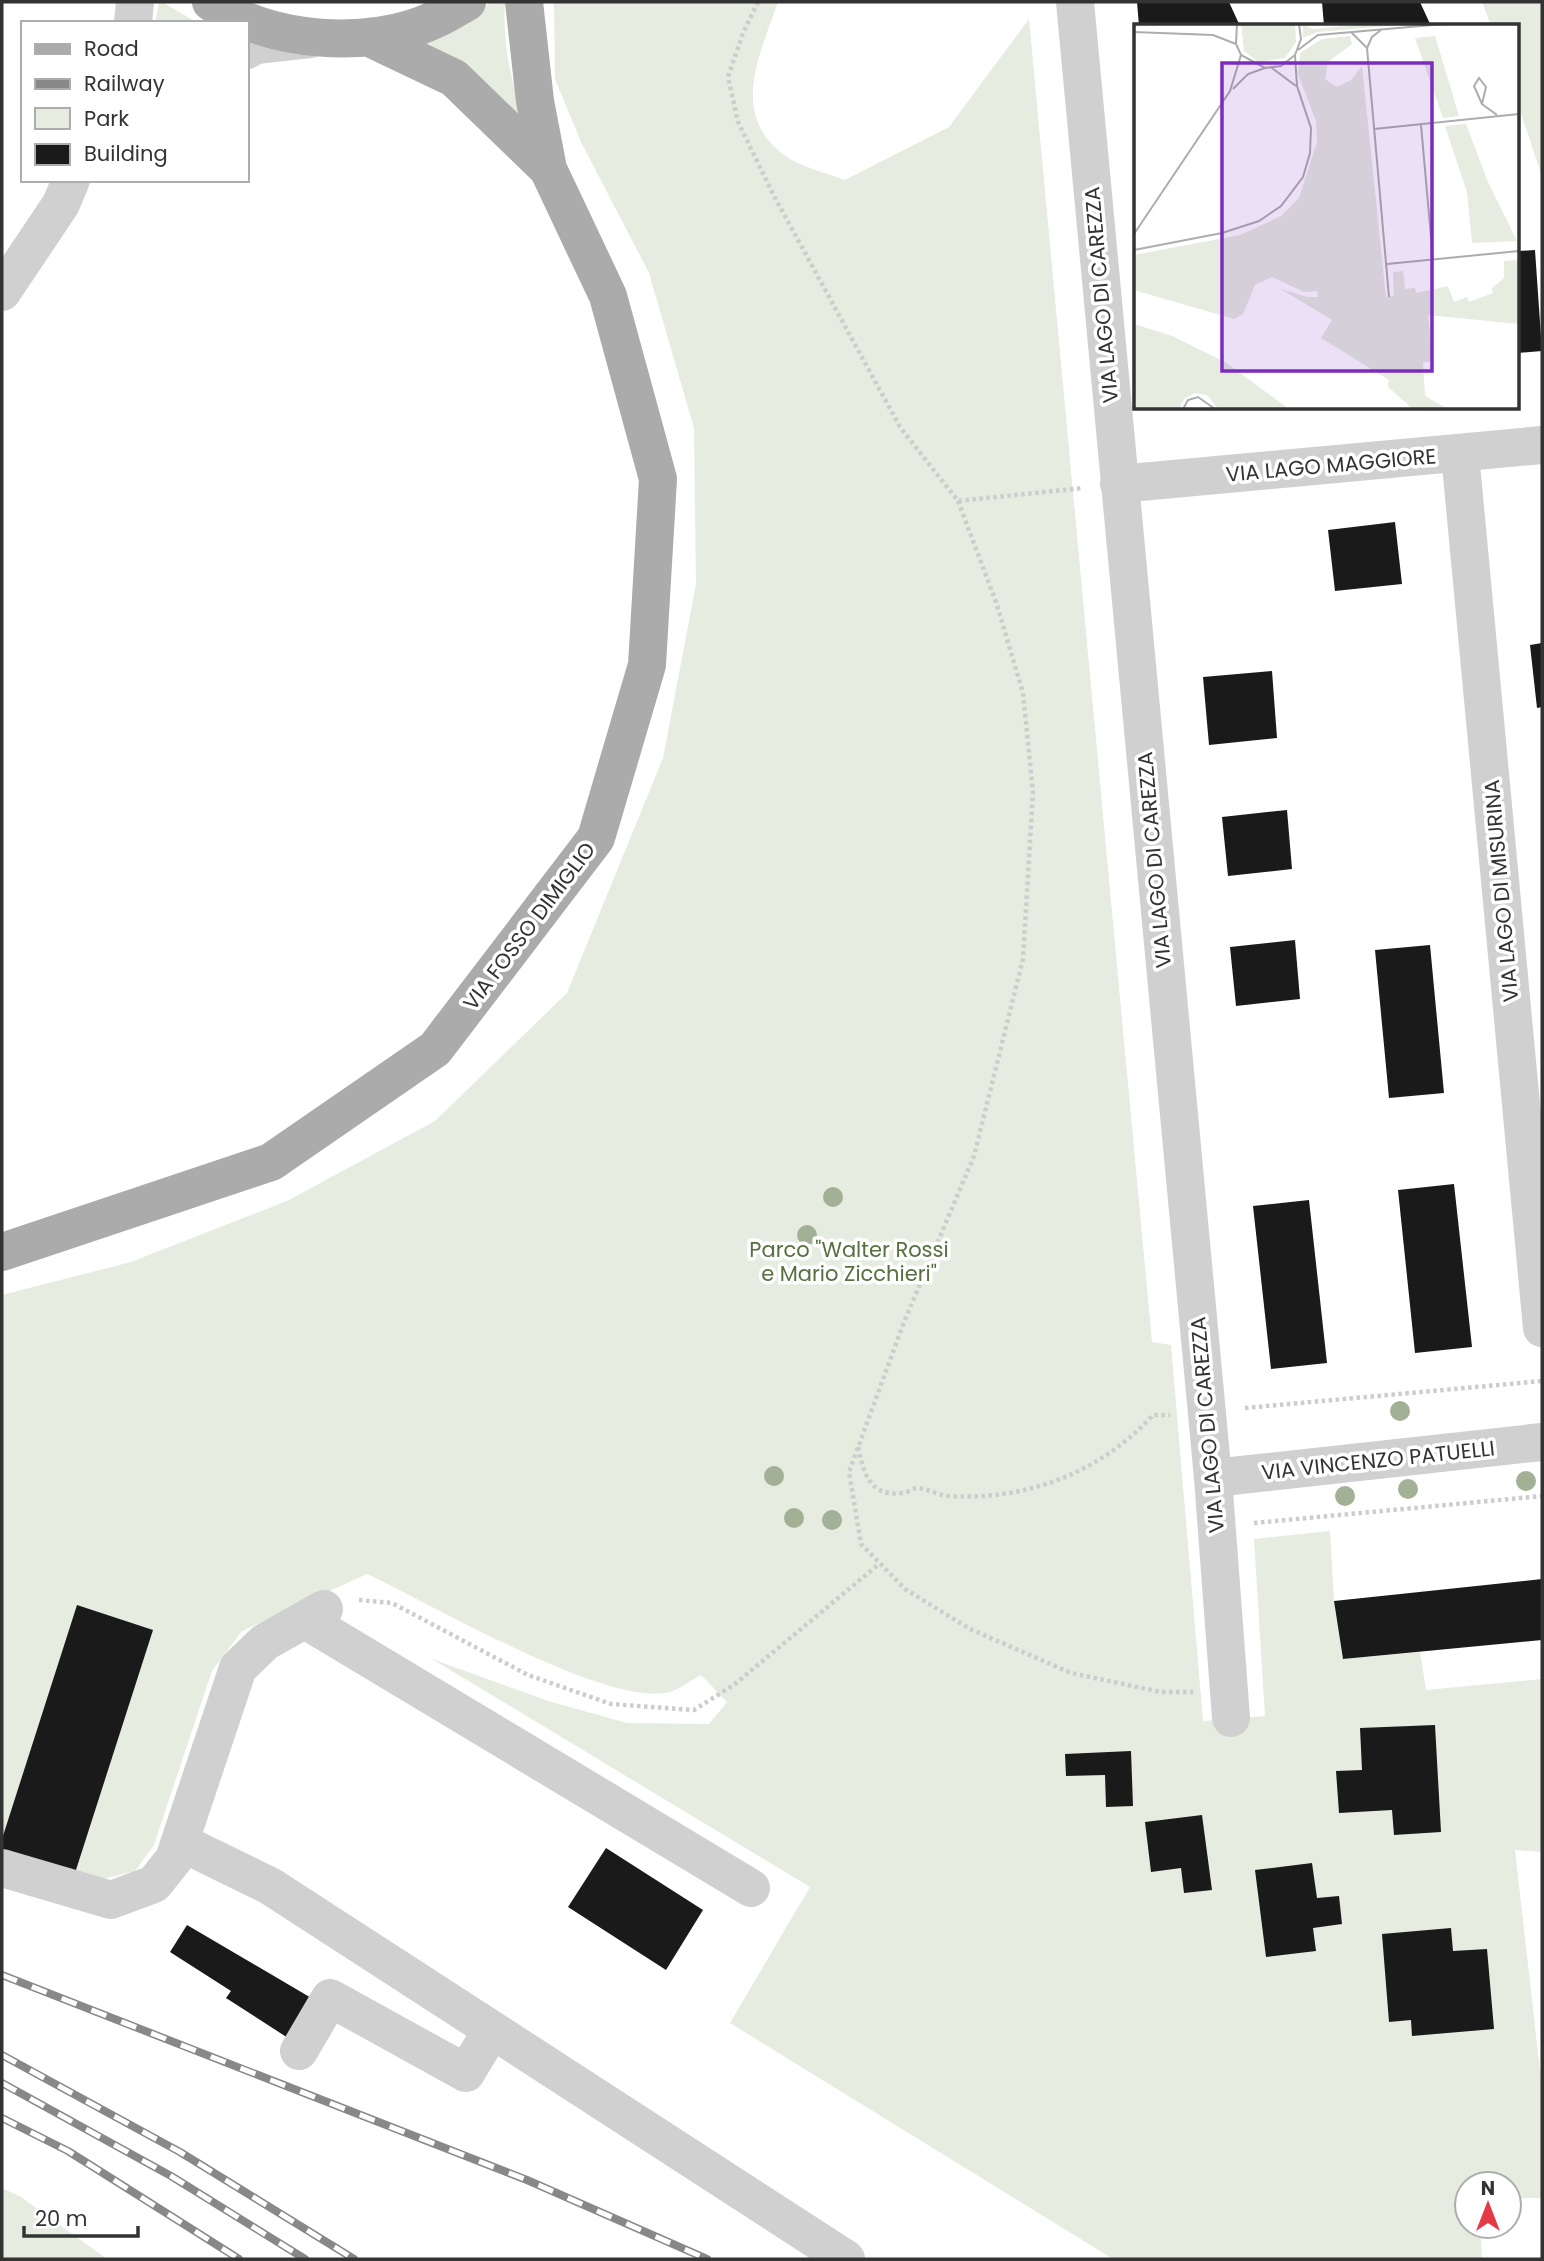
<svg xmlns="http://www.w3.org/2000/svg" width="1544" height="2261" font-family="Poppins,sans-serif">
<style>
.green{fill:#e6ecdf}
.building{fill:#1a1a1a}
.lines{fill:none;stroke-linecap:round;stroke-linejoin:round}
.path{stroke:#cdcdcd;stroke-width:4.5;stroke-dasharray:3.5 3.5;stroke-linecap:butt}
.minor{stroke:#d0d0d0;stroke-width:38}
.major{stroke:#ababab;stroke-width:38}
.rail-casing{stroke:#888;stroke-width:8}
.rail{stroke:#fff;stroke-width:5;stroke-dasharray:16;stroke-linecap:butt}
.tree{fill:#a2b095}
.labels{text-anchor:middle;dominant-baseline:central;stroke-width:7;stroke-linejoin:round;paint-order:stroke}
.street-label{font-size:21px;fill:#333;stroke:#fff}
.park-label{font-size:21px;fill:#56703f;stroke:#fff}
.inset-road{fill:none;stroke:#adadad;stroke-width:2}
.view{fill:#7b2cbf;fill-opacity:0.15;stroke:#7b2cbf;stroke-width:3.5}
.inset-edge{fill:none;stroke:#333;stroke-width:3.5}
</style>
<rect width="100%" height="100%" fill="#fff"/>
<path class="green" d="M159,2h3l36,21h-43z
M491,2h14c-3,45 7,90 27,130l-116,-90 56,-26z
M554,2h224c-18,52 -49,112 6,153 16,12 43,18 61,25l104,-53 80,-108 123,1323 19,3 32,376 62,-5 -11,-177 76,-8 4,70 9,58 77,-7 6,38 116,-11v173l-27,-2 27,238v110h-33v-14h-42v42h13l2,33h-369l-383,-236 80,-136 -378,-228 116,42 79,22 82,1 18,-22 -26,-27c-9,4 -18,12 -28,16 -59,21 -245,-89 -306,-117l-125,57 -30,40 -58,174 -19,26 -44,11 -89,-30v-557l129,-33 156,-61 148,-80 132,-128 96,-235 33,-174 -2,-156 -45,-155 -68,-131 -26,-63z
M1482,2h60v174l-24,-71v-79h-27z
M2,2188l19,9 86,62h-105z"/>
<path class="building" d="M1137,2h92l11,24h-101z
M1322,2h98l11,24h-107z
M1535,250l7,101 -24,2v-102z
M1395,522l7,62 -67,7 -7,-61z
M1542,643v64l-5,1 -7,-63z
M1272,671l5,67 -68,7 -6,-68z
M1287,810l5,59 -64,7 -6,-59z
M1295,940l5,59 -64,7 -6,-59z
M1430,945l14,148 -55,5 -14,-148z
M1454,1184l18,163 -57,6 -17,-163z
M1309,1200l18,163 -56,6 -18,-163z
M1542,1579v61l-199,19 -9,-58z
M77,1605l76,25 -78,243 -73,-23v-11z
M1435,1725l6,107 -47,3 -2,-25 -53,3 -3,-42 26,-1 -2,-42z
M1131,1751l2,55 -27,1 -1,-32 -39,1 -1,-22z
M1202,1815l10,75 -28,3 -3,-25 -30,4 -6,-50z
M606,1848l97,62 -37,60 -98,-63z
M1312,1863l5,35 22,-2 3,28 -29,4 3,23 -50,6 -11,-87z
M187,1925l126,74 -25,39 -62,-40 5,-7 -61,-39z
M1451,1928l2,23 34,-2 7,80 -82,7 -1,-16 -22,2 -7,-88z"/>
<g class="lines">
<path class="path" d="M758,2l-15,31 -15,44 10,45 36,74 126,231 58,74 125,-13
M958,501l38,101 27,91 10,99 -10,167 -49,197 -70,166 -55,150 12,72 44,45 65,40 101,44 90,19h32
M1245,1408l297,-27
M858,1447c6,26 11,50 44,46 5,0 10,-4 14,-5 11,0 21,7 32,8 78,5 152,-23 205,-81h17
M1254,1523l288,-27
M359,1600l33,3 136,72 83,29 83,6 41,-26 144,-120"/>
<path class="minor" d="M1075,2l138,1476 18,240
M133,23l2,-21
M247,50l9,-5 54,-6
M2,292l59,-88 10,-24
M1460,454l82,874
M1119,484l423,-39
M1213,1478l329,-36
M305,1620l446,268
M180,1842l90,44 576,373
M2,1868l109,32 43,-16 20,-25 64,-191 27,-26 59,-33
M299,2051l31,-53 136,75 26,-43"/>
<path class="major" d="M211,2c58,41 159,48 223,18 12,-5 22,-12 33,-18
M370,38l84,40 94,91
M2,1252l269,-90 164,-113 161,-211 51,-173 11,-186 -50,-183 -60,-127 -13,-68 -11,-99"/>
<g class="rail-casing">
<path id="rail" d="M2,1975l525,205 180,79
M2,2055l178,97 174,107
M2,2083l169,93 134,83
M2,2118l66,33 171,108"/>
</g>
<use href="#rail" class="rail"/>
</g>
<g class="tree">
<circle cx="833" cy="1197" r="10"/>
<circle cx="807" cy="1235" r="10"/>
<circle cx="1400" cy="1411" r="10"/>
<circle cx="774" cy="1476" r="10"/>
<circle cx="1526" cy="1481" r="10"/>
<circle cx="1408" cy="1489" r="10"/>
<circle cx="1345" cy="1496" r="10"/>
<circle cx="794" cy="1518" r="10"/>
<circle cx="832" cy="1520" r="10"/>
</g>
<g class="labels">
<g class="street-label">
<text transform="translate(1101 295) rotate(-95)">VIA LAGO DI CAREZZA</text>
<text transform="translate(1331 465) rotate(-5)">VIA LAGO MAGGIORE</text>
<text transform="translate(1154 860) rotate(-95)">VIA LAGO DI CAREZZA</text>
<text transform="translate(1501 891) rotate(-95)">VIA LAGO DI MISURINA</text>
<text transform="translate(529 926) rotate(-53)">VIA FOSSO DIMIGLIO</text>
<text transform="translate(1207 1425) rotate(-95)">VIA LAGO DI CAREZZA</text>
<text transform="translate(1378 1460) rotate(-6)">VIA VINCENZO PATUELLI</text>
</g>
<g class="park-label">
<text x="849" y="1249">Parco "Walter Rossi<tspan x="849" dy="24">e Mario Zicchieri"</tspan></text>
</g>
</g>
<g transform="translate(1134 24)">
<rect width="385" height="385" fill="#fff"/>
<path d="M107,0h54l1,18 -11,16 -27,4 -14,-11zM237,0h40l-94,8 -14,6v-13l10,4zM216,12l2,8 -24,18 -3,17 12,8 14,-7 11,-14 24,231 8,-1 -1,-24 10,-1 2,18 10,-1 1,5 32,-7 6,16 13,-5 2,5 24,-9 -1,-5 12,-10v-17l15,-1v64l-91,-9 5,47h-10l2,34 23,13h-35l-25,-22 1,-7 -68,-42 11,-18 -51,-31 26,8h11l-1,-6 -13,1 -32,-15 -17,8 -12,29 -9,5 -100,-29v-35l106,-20 41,-19 18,-18 18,-56 -1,-21 -18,-47 2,-21 22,-14zM301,12l24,80 -16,2 -28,-80zM332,100l22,58 29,59 -45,2 -5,-51 -22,-66zM0,300l38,12 53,26 64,47h-71l-11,-14 -12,-2 -11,6 -5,10h-45z" fill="#e6ecdf"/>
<path class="inset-road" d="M103,0l-1,20 5,11 24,13 16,-2 14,-11 6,-16 -2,-15M176,0h33M0,8l79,3 23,9M217,8l16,16 22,249M233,24l5,-11 9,-7M164,26l20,-15 126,-11M138,44l24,18M99,65l15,-15 17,-6M348,80l-8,-18 5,-8 7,9 -4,17 15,11M287,101l12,134M240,105l145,-15M0,210l96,-143 11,-36M0,226l88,-17 37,-12 22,-15 22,-29 7,-24 1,-25 -14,-42 -2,-31M253,240l132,-13M49,385l5,-9 10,-3 17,12"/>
<path class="view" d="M88,39h210v308h-210z"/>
<rect width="385" height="385" class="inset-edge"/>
</g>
<rect width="1544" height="2261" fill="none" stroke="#333333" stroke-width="7"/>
<rect x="21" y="21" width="228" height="161" fill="#ffffff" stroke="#adadad" stroke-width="2"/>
<rect x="35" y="44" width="35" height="10" fill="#ababab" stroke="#adadad" stroke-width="2"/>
<text x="84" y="56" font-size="21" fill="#333333">Road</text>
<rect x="35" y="79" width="35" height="10" fill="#888888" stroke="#adadad" stroke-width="2"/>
<text x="84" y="91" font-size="21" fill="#333333">Railway</text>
<rect x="35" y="108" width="35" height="21" fill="#e6ecdf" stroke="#adadad" stroke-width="2"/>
<text x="84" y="126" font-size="21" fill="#333333">Park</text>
<rect x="35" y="144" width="35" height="21" fill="#1a1a1a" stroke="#adadad" stroke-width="2"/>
<text x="84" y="161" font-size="21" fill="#333333">Building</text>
<g transform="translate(1488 2205)"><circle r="33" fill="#ffffff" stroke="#adadad" stroke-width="2"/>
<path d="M0-5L12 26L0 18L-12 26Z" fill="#e63946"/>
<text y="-10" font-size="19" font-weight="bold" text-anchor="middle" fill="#333333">N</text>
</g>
<path d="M24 2226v10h114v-10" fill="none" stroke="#333333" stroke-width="3.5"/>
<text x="35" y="2226" font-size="21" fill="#333333" stroke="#ffffff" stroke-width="5" paint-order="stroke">20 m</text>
</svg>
